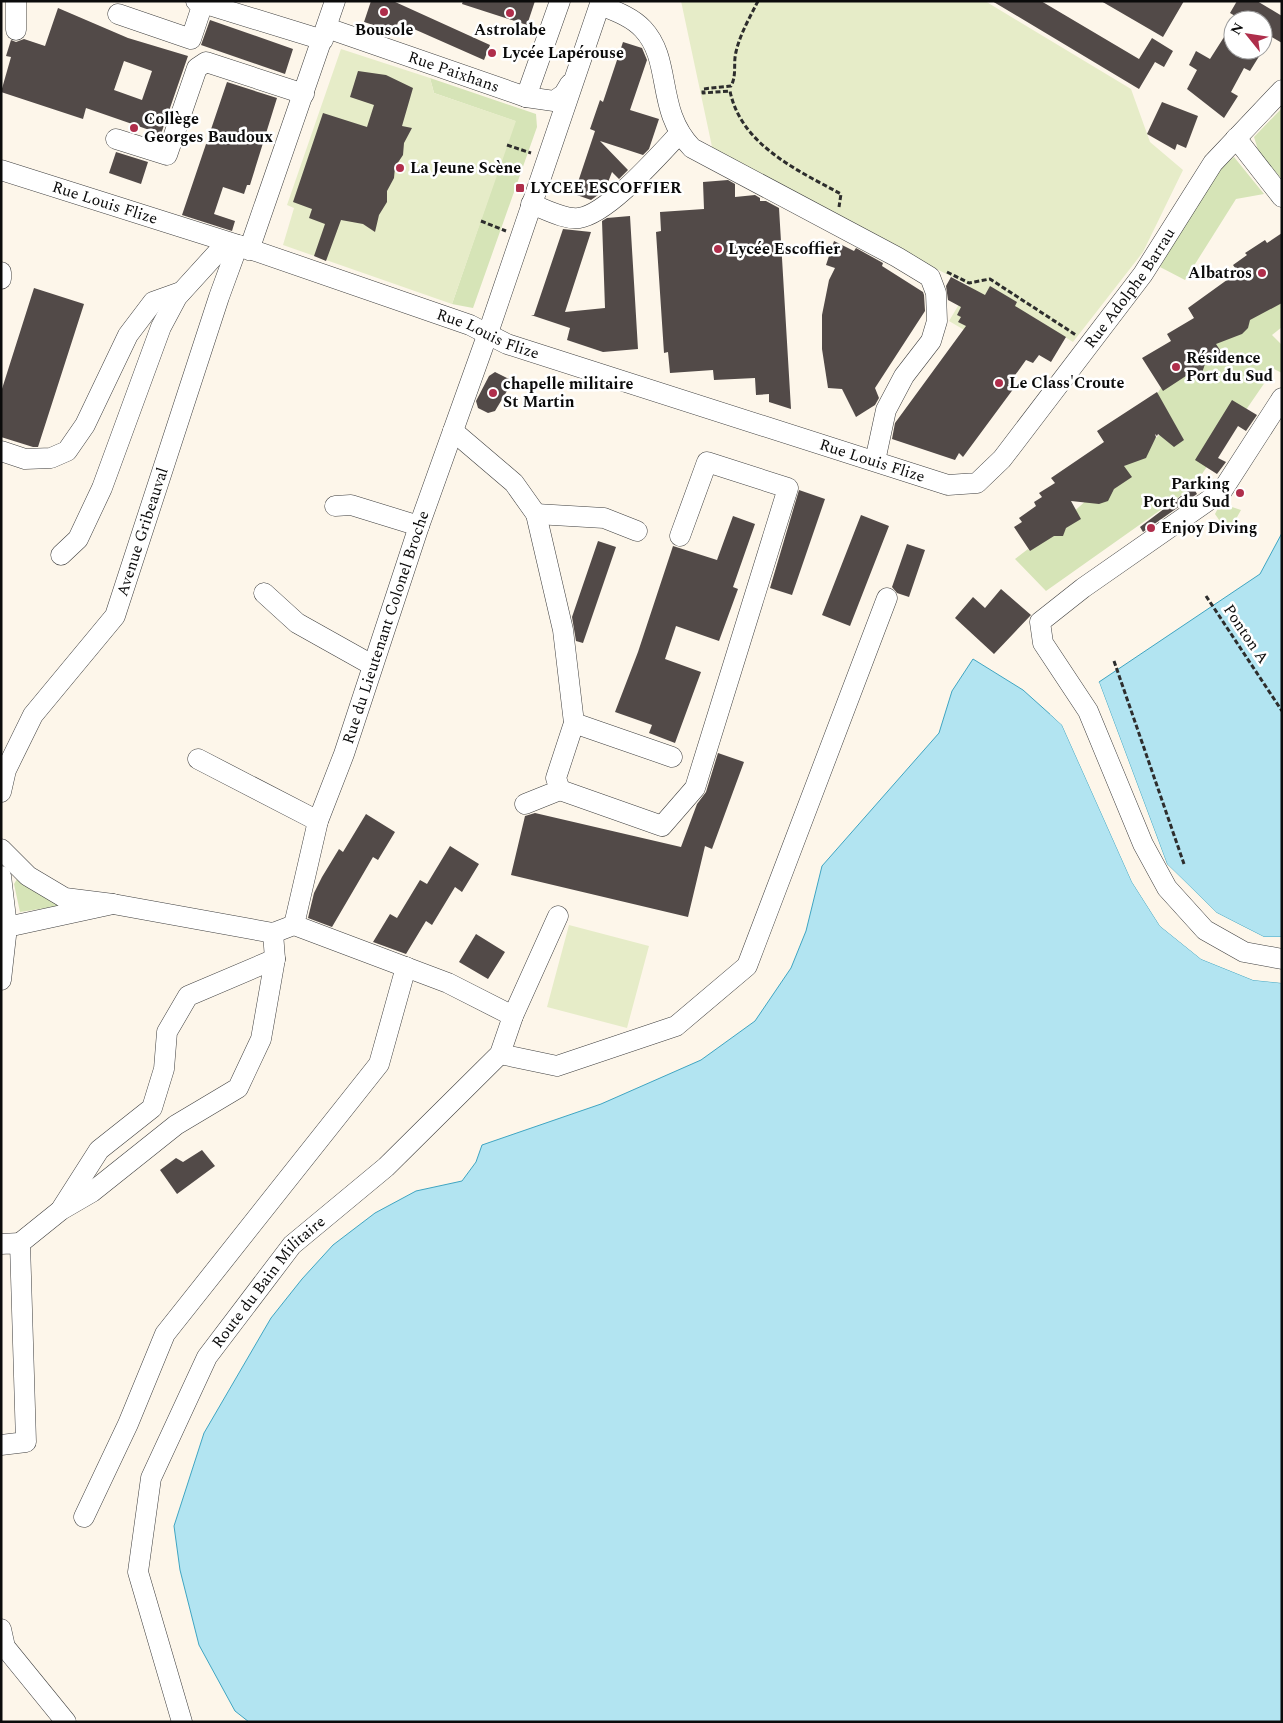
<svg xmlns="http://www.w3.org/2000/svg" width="1283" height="1723" font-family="Spectral,serif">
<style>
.green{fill:#d6e4b7}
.pitch{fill:#e6ecc8}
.water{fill:#b2e4f1;stroke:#3fa5c2}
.pier{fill:#fdf6ea}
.building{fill:#524a48;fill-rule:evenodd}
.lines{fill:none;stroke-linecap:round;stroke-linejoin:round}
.minor-casing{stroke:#3e3e3e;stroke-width:21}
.path{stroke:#2d2d2d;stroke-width:3;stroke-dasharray:5 2.5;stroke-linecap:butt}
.minor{stroke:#fff;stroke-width:20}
.poi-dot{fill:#af2e4b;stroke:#fff;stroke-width:2}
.labels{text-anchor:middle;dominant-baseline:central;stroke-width:5;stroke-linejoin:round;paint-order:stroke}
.poi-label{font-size:16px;font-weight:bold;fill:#0b0b0b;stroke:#fff;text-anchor:start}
.street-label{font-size:16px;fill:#0b0b0b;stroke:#fff}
</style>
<rect width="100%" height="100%" fill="#fdf6ea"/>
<path class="green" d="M430,78l106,36 1,13 -64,181 -21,-4 63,-183 -81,-28z
M1282,108v71l-23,-26 -5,-16z
M1234,157l30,37 -28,5 -51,81 -25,-13c21,-37 39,-83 74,-110z
M1282,277v50l-10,8 9,9 1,29 -8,-4 -81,118 -147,104 -31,-32 13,-10 2,2 138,-124 -13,-30 19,-29z
M1223,504l18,6 -13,23 -13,-19 3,-6z
M17,879l11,7 50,17 -58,9 -6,-28z"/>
<path class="pitch" d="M681,1h304l146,88 19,53 33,28 -40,82 -70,90 -45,-28 -23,40 -56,-33 21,-35 -256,-130z
M341,49l89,29 4,15 82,28 -64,183 -169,-59 11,-37 -7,-3z
M569,925l80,21 -22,82 -80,-21z"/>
<path class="water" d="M1282,533v404h-18l-47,-24 -50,-49 -68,-182 161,-108z
M973,659l50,31 39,35 70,157 28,44 41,33 52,21 29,3v739h-1033l-14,-11 -36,-66 -19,-75 -6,-44 30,-93 67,-115 31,-39 31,-34 42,-32 41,-22 46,-10 14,-19 6,-17 119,-41 100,-44 54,-39 36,-53 15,-37 16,-65 117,-133 13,-42z"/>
<path class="pier" d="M1099,682l68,182 50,49 47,24h18v3l-19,-1 -47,-24 -51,-50 -68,-181z
M1052,713l12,11 71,157 27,43 40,33 51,21 29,2v3l-29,-3 -52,-21 -41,-33 -28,-44 -70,-157 -12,-11z"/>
<path class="building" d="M371,1h22l97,44 -6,15 -86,-38 -3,10 -31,-10z
M463,1h72l-8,24 -65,-21z
M992,1h49l98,58 13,-21 21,13 -9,16 -9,-5 -16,27z
M1101,1h83l-21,36z
M1237,1h20l25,15v27l-19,-11v-12h-21l-12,-7z
M58,8l70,30 60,18 -27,78 -75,-26 -3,11 -82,-27 10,-35 -5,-1 5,-16 5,2 8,-3 21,7zM124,61l28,10 -10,29 -28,-10z
M210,20l83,29 -8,25 -84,-29z
M1233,23v27h30l-13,21 -6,-3 -13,24 7,4 -14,22 -37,-29 10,-19 -8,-5 7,-14 14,8z
M623,42l19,6 5,12 -17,50 29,9 -10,30 -6,6 -43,-14 28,29 -9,9 -7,-7 -7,18 -14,10 -17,-6 21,-63 -5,-2 10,-29 3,2z
M358,71l28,4 27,13 -11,38 10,2 -8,15 -1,12 -8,12 -1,11 -7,13v11l-8,13 -4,17 -12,-8 -22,-4 -15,41 -12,-5 11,-32 -16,-6 3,-9 -19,-7 30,-89 44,14 7,-22 -24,-8z
M227,82l50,16 -27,87h-3l-3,9 -21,-7 -9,27 21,7 -3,10 -50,-16z
M1162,102l36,14 -12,32 -9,-4 -2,6 -28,-16z
M116,152l32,10 -7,22 -32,-11z
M728,180l7,4v13l20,-2 5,3v3h6l13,7 12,201 -22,-7v-8l-13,1 -1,-17 -41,2 -1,-10 -43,3 -2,-21 -4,1 -8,-121 5,-1 -1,-19 44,-3 -1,-27z
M630,216l8,133 -35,3 -36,-12 3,-12 -39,-13h3l29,-86 28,3 -26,80 40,-4 -3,-87 5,-3z
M1282,233v70l-32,17 -2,8 -6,6 -26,10 6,9 -17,11 -3,9 -13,1 -26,17 -21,-33 29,-17 -4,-7 27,-16 -6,-10 50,-36 -5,-7 14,-10 -2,-2 20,-13 2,3z
M834,241l20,10 2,-3 27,15 -1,3 41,26 1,3 1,16 -50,77 4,10 -4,7 -19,12 -14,-28 -14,-1 -6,-39v-34l7,-35 6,-12 -9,-3z
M951,277l34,18 5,-9 27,16 -2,4 51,31 -15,25 -12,-7 -6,8 -7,-3 -18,25 6,3 -51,69 -4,-4 -4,7 -63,-21 3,-16 71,-97 -8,-4 3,-5 -4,-2 4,-8 -13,-7 -2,-14z
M34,288l50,16 -46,143h-5l-32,-10v-45z
M495,372l14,7 1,7 -15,25 -7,2 -10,-5 -2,-7 13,-25z
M1157,392l27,48 -10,7 -16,-13 -1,2 -2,-2 1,3 -10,21 -22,8 8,11 -18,12 -6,12 -9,3 -28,-3 10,18 -15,9 -3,8h-9l-24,15 -16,-24 8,-5 -3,-4 17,-12 -2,-4 8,-5 -3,-4 16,-10 -4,-5 53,-36 -7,-11z
M1232,400l25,15 -11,16 -8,-5 -20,32 8,4 -9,12 -22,-14z
M1193,487l4,7 -54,38 -3,-5z
M799,490l26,9 -33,96 -22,-7z
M861,515l28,11 -39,100 -28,-11z
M733,516l22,8 -22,63 5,2 -19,52 -43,-15 -11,33 36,13 -26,71 -26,-10 3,-8 -37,-13 23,-60 35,-106 44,14z
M598,541l18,6 -33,96 -7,-2 -4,-24z
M907,544l18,6 -16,47 -12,-4 -5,-6z
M1001,589l30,26 -37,39 -39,-36 18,-21 12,11z
M718,753l26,9 -32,87 -7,-3 -17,71 -177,-42 14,-59 10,-3 146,34 16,-43 9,-12z
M366,814l29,18 -17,28 -5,-3 -41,70 -24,-9 6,-25 8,-16 17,-28 4,3z
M450,846l29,18 -17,28 -7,-5 -23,38 -6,-4 -20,33 -33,-12 17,-28 7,4 23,-38 7,4z
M476,934l29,18 -17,27 -29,-17z
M202,1150l13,16 -38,28 -17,-24 16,-12 7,4z"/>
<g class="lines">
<g class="minor-casing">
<g id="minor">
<path d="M16,1v29"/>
<path d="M196,1l127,39"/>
<path d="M600,5c15,6 32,12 43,24 30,32 12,81 49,119l205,109 33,20 6,16 1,28 -6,20 -27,35 -18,34 -11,51"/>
<path d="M118,14l73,25 12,-36"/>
<path id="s1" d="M327,28l199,69 28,4 10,-7 6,-10"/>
<path d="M526,97l34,-96"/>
<path d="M1236,138l46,59"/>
<path d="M116,139l51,16 30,-87 9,-6 98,32"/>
<path id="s2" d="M1,170l237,75 232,80 37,19 441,141 29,-2 25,-24 141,-185 70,-111 69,-73"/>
<path d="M531,204c14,5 33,16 48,14 29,-4 80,-63 101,-85"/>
<path d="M249,250l86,-249"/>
<path d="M1,272v7"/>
<path d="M1282,398l-60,93 -139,97 -43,34 3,21 45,68 55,133 24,44 38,42 39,22 38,7"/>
<path d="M453,431l61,52 22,31 27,116 11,93 -18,55 4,12 -35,14"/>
<path d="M1,451l24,8 26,-1 16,-7 18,-26 43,-90 25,-33 28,-10"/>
<path d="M335,506l16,-1 68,21"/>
<path d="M536,514l68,4 33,13"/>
<path d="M61,555l17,-16 24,-51 59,-161 16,-30 50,-55"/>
<path d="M264,593l33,30 75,42"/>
<path d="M574,723l98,34"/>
<path d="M198,759l120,62"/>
<path d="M560,790l102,36 33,-38 93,-300 -81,-26 -27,74"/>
<path id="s3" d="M1,792l5,-22 27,-55 82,-99 104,-319 19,-52"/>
<path d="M1,849l27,27 37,22 48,6 -106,23"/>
<path d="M1,876l6,51 -6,53"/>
<path d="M113,904l160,29 21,-8 154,58 65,33"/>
<path id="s4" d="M294,925l24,-104 26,-67 75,-228 69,-193 113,-332"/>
<path d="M500,1054l57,12 119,-40 71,-60 140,-368"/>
<path d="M62,1208l37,-58 53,-42 12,-39 3,-37 21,-36 87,-37"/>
<path d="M20,1243l41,-33 31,-18 84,-67 62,-37 23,-49 14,-80 -2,-26"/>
<path d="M1,1244l19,-1 6,199 -25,3"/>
<path d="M84,1517l44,-93 37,-90 214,-270 27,-97"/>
<path d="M1,1629l4,18 61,75"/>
<path id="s5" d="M182,1722l-44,-150 13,-94 56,-121 85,-112 94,-78 114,-113 13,-38 45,-100"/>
</g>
</g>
<path class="path" d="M758,1c-8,16 -18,33 -22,51 -3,11 1,23 -5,34l-28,3v4l27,-2c11,54 67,79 111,103l-2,13
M507,145l24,8
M481,221l25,10
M947,272l22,11 21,-4 86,56
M1206,596l76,115
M1114,661l70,203"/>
<use href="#minor" class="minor"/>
</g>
<g class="poi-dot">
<circle cx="384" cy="12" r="5"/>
<circle cx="510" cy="13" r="5"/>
<circle cx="492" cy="53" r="5"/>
<circle cx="134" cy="128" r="5"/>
<circle cx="400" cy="168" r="5"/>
<rect x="515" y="183" width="10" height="10" rx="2.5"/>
<circle cx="718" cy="249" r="5"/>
<circle cx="1262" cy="273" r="5"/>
<circle cx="1176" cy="367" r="5"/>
<circle cx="999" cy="383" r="5"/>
<circle cx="493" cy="393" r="5"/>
<circle cx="1240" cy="493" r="5"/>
<circle cx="1151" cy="528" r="5"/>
</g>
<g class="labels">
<g class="poi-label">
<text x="384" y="30" text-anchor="middle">Bousole</text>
<text x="510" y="30" text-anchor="middle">Astrolabe</text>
<text x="502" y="53">Lycée Lapérouse</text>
<text x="144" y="119">Collège<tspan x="144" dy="18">Georges Baudoux</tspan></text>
<text x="410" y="168">La Jeune Scène</text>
<text x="530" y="188">LYCEE ESCOFFIER</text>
<text x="728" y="249">Lycée Escoffier</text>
<text x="1252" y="273" text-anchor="end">Albatros</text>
<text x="1186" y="358">Résidence<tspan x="1186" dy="18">Port du Sud</tspan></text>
<text x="1009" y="383">Le Class'Croute</text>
<text x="503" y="384">chapelle militaire<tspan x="503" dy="18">St Martin</tspan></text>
<text x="1230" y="484" text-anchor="end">Parking<tspan x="1230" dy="18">Port du Sud</tspan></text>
<text x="1161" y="528">Enjoy Diving</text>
</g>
<g class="street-label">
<text stroke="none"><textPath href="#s1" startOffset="134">Rue Paixhans</textPath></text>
<text stroke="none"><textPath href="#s2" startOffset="109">Rue Louis Flize</textPath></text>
<text stroke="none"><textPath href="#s2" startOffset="1276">Rue Adolphe Barrau</textPath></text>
<text stroke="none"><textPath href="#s2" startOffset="514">Rue Louis Flize</textPath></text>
<text stroke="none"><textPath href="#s2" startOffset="919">Rue Louis Flize</textPath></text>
<text stroke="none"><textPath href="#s3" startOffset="301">Avenue Gribeauval</textPath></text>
<text stroke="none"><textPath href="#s4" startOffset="312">Rue du Lieutenant Colonel Broche</textPath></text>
<text transform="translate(1246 634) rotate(56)">Ponton A</text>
<text stroke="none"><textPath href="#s5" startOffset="482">Route du Bain Militaire</textPath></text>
</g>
</g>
<rect width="1283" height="1723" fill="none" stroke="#0b0b0b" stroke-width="5"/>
<g transform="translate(1248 35) rotate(300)"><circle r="24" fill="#ffffff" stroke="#9d9d9d"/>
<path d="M0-4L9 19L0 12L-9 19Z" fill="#af2e4b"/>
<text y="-8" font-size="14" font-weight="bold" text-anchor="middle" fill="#0b0b0b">N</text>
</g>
</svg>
